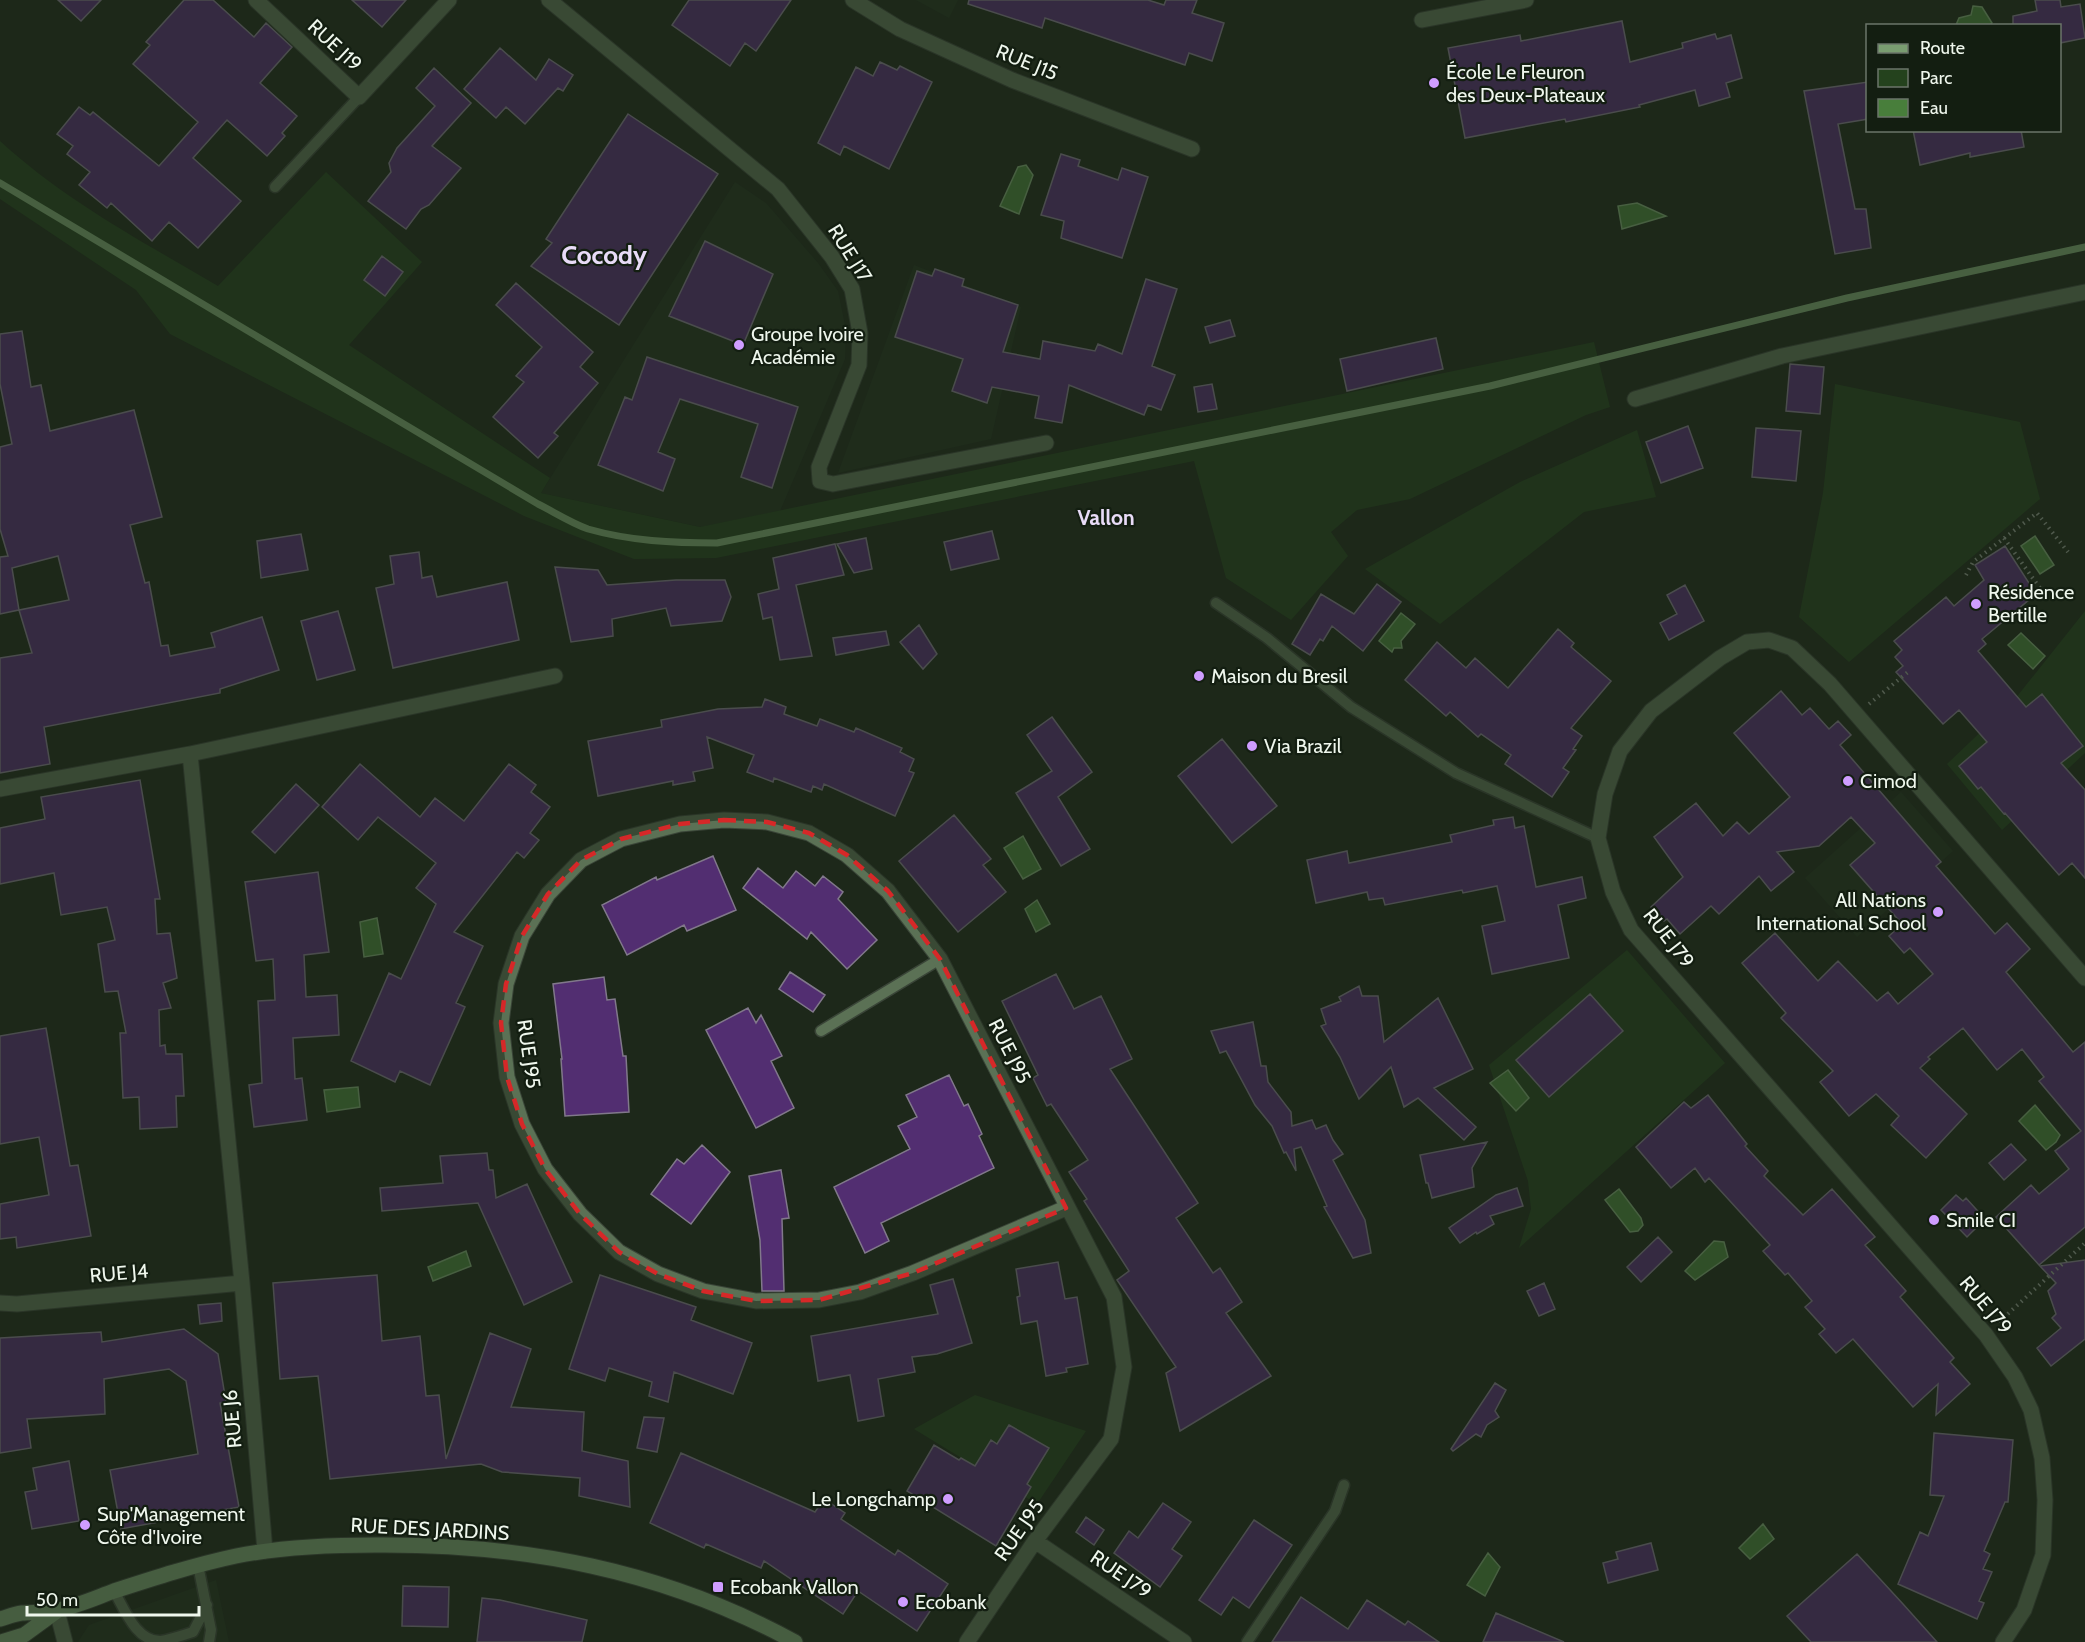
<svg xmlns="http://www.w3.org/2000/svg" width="2085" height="1642" font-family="Cabin,sans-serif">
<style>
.built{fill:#22321e}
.green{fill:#24421d}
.water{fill:#487e3b;stroke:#7aa270;stroke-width:1.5}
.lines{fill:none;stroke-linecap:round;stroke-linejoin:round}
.stream{stroke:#7aa270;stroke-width:7}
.building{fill:#522e71;stroke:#81788b;stroke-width:1.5;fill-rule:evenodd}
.service-casing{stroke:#3a4538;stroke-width:13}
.minor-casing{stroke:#3a4538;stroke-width:17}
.secondary-casing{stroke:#3a4538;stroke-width:17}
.path{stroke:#8d968a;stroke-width:4;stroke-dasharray:1.5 4.5;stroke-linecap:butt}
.service{stroke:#5b7155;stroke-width:10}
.minor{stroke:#5b7155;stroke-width:15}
.secondary{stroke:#799d70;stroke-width:15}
.marked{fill:none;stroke:#d62828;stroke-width:4.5;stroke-dasharray:12 8;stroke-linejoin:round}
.poi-dot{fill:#cf9dff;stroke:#131e11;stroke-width:2}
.labels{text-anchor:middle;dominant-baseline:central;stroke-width:4.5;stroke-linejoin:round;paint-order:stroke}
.street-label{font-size:20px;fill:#eff7ed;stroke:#131e11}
.poi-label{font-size:20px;fill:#eff7ed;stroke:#131e11;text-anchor:start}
.neighbourhood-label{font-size:21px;font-weight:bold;fill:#e8dbf7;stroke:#131e11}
.district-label{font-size:26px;font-weight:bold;fill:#e8dbf7;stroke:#131e11}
</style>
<rect width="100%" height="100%" fill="#1d281a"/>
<path class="built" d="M916,0h42l-9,18z
M735,182l31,21 52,60 20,28 8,39 -1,29 -65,152 -79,16 -160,-34z
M914,265l107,42 -30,132 -153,34z
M1901,792l52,59 -96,86 -52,-59z
M216,1580l13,62h-151l11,-17z"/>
<path class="green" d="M0,141c64,59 143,101 218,145l108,-114 96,90 -73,83 201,133 -9,15 159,34 894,-185 16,65 -24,8 -176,84 -53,11 -26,22 17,24 -57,64 -65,-42 -32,-117 -478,97 -82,1 -110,-43 -354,-182 -34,-44 -136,-91z
M1835,384l185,38 20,77 -191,163 -50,-45 24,-124z
M1637,430l19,67 -72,15 -144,112 -75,-55 155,-87z
M2085,611v142l-83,77 -55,-66 68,-65z
M1627,950l98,113 -206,185 12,-39 -3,-28 -39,-116z
M975,1395l111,36 -49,73 -123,-75z"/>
<path class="water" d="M1973,6l9,1 10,16 -2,2h-34l3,-7 12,-3z
M1026,165l7,10 -14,39 -19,-8 18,-39z
M1637,203l29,13 -44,13 -4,-23z
M2035,536l19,29 -14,9 -19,-28z
M1401,613l14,11 -14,17 1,7h-8l-2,4 -13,-11z
M2021,633l24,23 -12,13 -25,-24z
M1023,836l18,33 -18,10 -19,-31z
M1037,900l13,24 -14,8 -11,-23z
M377,918l6,36 -19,3 -4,-35z
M1508,1070l21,28 -13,13 -26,-28z
M358,1087l2,20 -33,5 -3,-22z
M2035,1105l25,30 -4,7 -10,8 -27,-29z
M1619,1189l22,29 2,7 -5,6 -8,1 -25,-32z
M1714,1241l10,1 4,15 -33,23 -10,-9z
M466,1251l5,15 -38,15 -5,-14z
M1763,1524l11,15 -24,20 -11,-11z
M1488,1553l12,14 -15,29 -18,-11z"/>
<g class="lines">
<path class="stream" d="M0,183l538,321c16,8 33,19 50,25 42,12 85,14 129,14l773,-157 357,-88 238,-51"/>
</g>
<path class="building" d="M58,0h43l-20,21z
M184,0h29l41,37 12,-14 26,24 -32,36 37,33 -15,17 3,3 -18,20 -40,-36 -34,38 48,43 -43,47 -29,-26 -17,19 -41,-38 -4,5 -28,-23 11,-13 -23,-18 6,-8 -16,-12 22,-27 11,8 3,-3 66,54 39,-44 -65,-58 17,-19 -4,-3z
M352,0h54l-24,27z
M689,0h102l-35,51 -11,-8 -15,23 -58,-41z
M969,0h179l16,5 2,-5h31l-5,13 32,10 -12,38 -23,-8 -4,12 -140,-47 -3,10 -74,-24z
M2035,0h25l1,7 19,-3 5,34 -25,5v-17h-47v-10l24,-5z
M1622,21l8,41 53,-14 -1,-5 33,-9 2,5 14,-4 11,43 -16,5 4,14 -31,9 -4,-16 -56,15 1,2 -74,15 -1,-3 -100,19 -17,-90 72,-13 1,6z
M500,48l36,32 13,-21 24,16 -10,16 -5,-3 -33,36 -19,-17 -10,11 -32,-29z
M880,62l17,8 3,-4 32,16 -43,87 -45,-23 -4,9 -22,-12 38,-76 17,9z
M434,68l37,35 -39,43 29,22 -32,37 -8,4 -15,20 -38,-28 23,-29 -2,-9 8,-15 38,-42 -19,-18z
M1868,82v37l-30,5 17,85h11l5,39 -36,6 -31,-163z
M628,114l90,60 -99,151 -88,-59 21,-23 -6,-4z
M1913,130h108l3,17 -54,10v-4l-50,12z
M1061,154l19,6 -2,6 40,14 4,-12 26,9 -26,81 -61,-20 3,-17 -23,-6z
M705,241l68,33 -30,71 -74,-29z
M382,256l21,16 -18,24 -21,-16z
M935,269l29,10 -2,7 56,19 -15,47 37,7 3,-18 52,10 3,-7 24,10 24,-75 31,10 -25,77 23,9 -14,35 -13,-5 -4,10 -75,-30 -7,38 -27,-5 4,-22 -47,-9 -5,16 -35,-12 11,-32 -68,-22 22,-66 15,5z
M516,283l77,69 -13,15 18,16 -44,50 4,3 -20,22 -45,-41 31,-35 -8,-6 26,-29 -46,-42z
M1230,320l5,16 -25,7 -5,-16z
M22,331l9,56 10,-2 9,46 84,-21 28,107 -32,8 15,58 4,-1 12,64 7,-1 2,11 45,-9 -4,-14 51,-16 17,53 -59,19v4l-176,34 6,37 -50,9v-115l32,-5 -13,-43 -19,4v-57l8,-1 -8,-27v-82l12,-3 -12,-60v-50zM58,556l11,44 -50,10 -7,-42z
M1436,338l7,31 -96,22 -7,-32z
M647,357l151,50 -26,81 -31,-11 17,-53 -78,-25 -22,53 17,7 -12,32 -65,-26 27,-68 7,3z
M1790,364l34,3 -4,47 -34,-3z
M1212,384l5,25 -19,3 -4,-25z
M1688,426l15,42 -42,15 -15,-41z
M1756,428l45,3 -5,50 -44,-4z
M992,531l7,28 -48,11 -7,-28z
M301,534l7,36 -47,8 -4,-37z
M866,538l6,31 -18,4 -17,-29z
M835,544l9,31 -48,10 16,71 -32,4 -8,-43 -9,2 -5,-25 21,-5 -6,-31z
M2005,546l31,48 -54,45 4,5 -8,7 48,56 16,-13 41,52 -22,17 24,27v88l-13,-15 -13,12 -54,-62 -1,1 -23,-27 -3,2 -19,-23 28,-24 -28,-32 -16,14 -47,-52 7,-6 -8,-9 7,-7 -8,-9 52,-44 8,9 30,-26 -9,-15z
M419,552l3,26 10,-2 5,21 70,-15 12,58 -126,28 -17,-80 18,-4 -4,-28z
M555,567l43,3 9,15 69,-5h49l6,17 -9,24 -51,5 -5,-18 -54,11 1,17 -42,6z
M1377,584l24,18 -38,49 -31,-25 -9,15 -3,-2 -10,16 -18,-11 29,-50 33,20z
M1685,585l19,36 -35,19 -9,-17 17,-9 -10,-19z
M338,611l17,59 -38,10 -16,-59z
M919,625l18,29 -14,15 -23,-27z
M1558,629l16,14 -3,4 40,34 -40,47 11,8 -9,13 3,1 -13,18 6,4 -17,25 -47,-33 6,-9 -30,-21 -3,3 -28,-25 -4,4 -41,-36 32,-38 29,26 9,-10 33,30z
M886,631l3,14 -53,10 -3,-17z
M1781,691l21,24 8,-7 19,21 9,-8 13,14 -11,10 101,117 -5,4 59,68 12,-11 23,26 -24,23 67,80 12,-10v185l-46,38 -43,-48 35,-32 8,9 30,-25 -14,-18 26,-20 -42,-50 5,-4 -22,-28 -25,21 -34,-42 -35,29 2,2 -10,9 47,46 -41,44 -35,-33 8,-9 -23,-22 -27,22 -29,-34 13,-11 -52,-53 5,-5 -44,-50 33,-30 43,48 20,-20 39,40 11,-9 10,12 35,-30 -23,-26 -6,5 -15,-17 13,-12 -52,-59 25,-22 -24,-26 -32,29 -42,6 17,20 -23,19 -12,-15 -40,38 -8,-8 -31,28 -13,-15 -3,2 -13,-14 32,-30 -29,-40 42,-34 27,33 14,-14 12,12 41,-37 -56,-64z
M765,699l21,8 -2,7 33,12 3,-7 34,13 2,-4 46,20 -2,4 14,7 -5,12 5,2 -19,43 -71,-32 -2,6 -9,-4 -2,6 -37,-14 -1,4 -26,-10 7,-17 -47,-18 6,31 -20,4 2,9 -22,4v-4l-75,15 -10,-55 74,-14 -1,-7 57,-11 44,-2z
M1052,717l40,55 -34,25 32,52 -29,17 -45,-73 36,-22 -25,-36z
M1222,739l55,67 -45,37 -54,-67z
M360,764l60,53 15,-19 29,23 45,-57 27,21 -5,7 19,15 -20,26 9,7 -15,18 -7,-6 -63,80 29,14 -27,57 9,4 -35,78 -30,-14 -5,11 -44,-21 38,-88 12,6 35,-75 -20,-16 20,-25 -58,-46 -20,23 -36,-33z
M140,780l20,119h-5l2,35 13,-1 7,45 -14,5 8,25 -12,2 1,36 5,-1 1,9h16l2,42h-8l1,31 -37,2 -1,-32 -16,1 -3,-65h6l-8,-42 -13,1 -7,-48 17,-4 -8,-33 -46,8 -7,-42 -54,11v-56l45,-9 -4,-22z
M296,784l23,21 -44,48 -23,-21z
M954,815l37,44 -8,6 23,27 -48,40 -59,-71z
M1513,817l2,11 9,-2 12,61 46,-10 4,21 -28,7 11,53 -77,16 -10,-48 23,-5 -8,-35 -34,7 -1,-3 -77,15 -2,-7 -14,2 -2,-8 -51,11 -9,-43 40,-9 2,12 103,-21 -2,-7 44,-10 -1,-5z
M713,856l23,54 -49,21 -3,-6 -57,30 -25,-50 54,-28 1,3z
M758,868l25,20 13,-17 19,15 8,-10 20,16 -5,7 39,41 -30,29 -36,-37 -4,7 -64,-51z
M318,872l11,80 -25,3 2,42 31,-2 2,40 -46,3 2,41 7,-1 5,42 -53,7 -5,-42 13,-2 -4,-82 17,-1 -2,-41 -17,2 -11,-79z
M790,972l35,23 -12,17 -34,-23z
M1056,974l18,35 27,-13 31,63 -22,10 88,134 -22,15 37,55 7,-5 22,34 -16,11 45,63 -91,55 -14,-58 10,-6 -59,-87 12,-9 -45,-70 3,-2 -18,-27 19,-12 -37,-56 -4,2 -14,-28 5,-3 -36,-74z
M604,977l3,23 8,-1 8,57h3l3,56 -64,4 -4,-57h1l-9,-75z
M1359,986l3,10h16l6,46 54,-44 35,71 -39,19 42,39 -12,13 -46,-42 -14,9 -13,-40 -32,32 -19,-42 -19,-31 5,-2 -5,-15 20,-8 -2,-4z
M1590,994l33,37 -74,66 -33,-37z
M748,1008l8,15 5,-8 21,41 -11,5 23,47 -38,20 -50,-98z
M1253,1022l8,44h5l2,16 23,30 1,14 20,-6 4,9 10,-4 7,15 10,14 -10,6 32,60 6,33 -18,5 -29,-51 3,-1 -26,-59 -7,2 2,22 -10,-19 -2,1 -12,-27 -17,-21 -29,-54 -6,2 -9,-22z
M46,1028l24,138 8,-1 13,71 -74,12 -1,-11 -16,2v-35l49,-9 -10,-58 -39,7v-108z
M949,1075l15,31 4,-2 14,30 -3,2 15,32 -113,55 8,18 -24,12 -31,-66 76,-38 -12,-23 19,-9 -11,-22z
M1708,1095l39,49 -2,2 23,25 -4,5 39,39 29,-26 43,48 -10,8 41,46 -6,6 54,61 -4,4 20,22 -34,31 2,-31 -25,23 -60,-68 -17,14 -17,-19 6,-5 -20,-22 7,-6 -24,-28 -3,2 -22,-24 7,-6 -61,-67 -4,4 -10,-14 -24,20 -35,-41 48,-45 7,6z
M1487,1142l-15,26 2,19 -42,11 -4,-15h-2l-6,-28z
M2011,1144l15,16 -22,20 -15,-17z
M702,1145l28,27 -39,52 -40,-30 26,-35 7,5z
M487,1153l2,17h4l3,28 31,-14 45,98 -48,23 -46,-102 -96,8 -2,-23 63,-5 -3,-27z
M781,1170l8,48 -7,1 2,72h-22l-2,-51 -11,-64z
M1517,1188l6,18 -33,10 4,8 -17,10 -1,-2 -16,11 -11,-15 47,-33z
M1956,1195l7,6 3,-3 19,21 -18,18 -26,-27z
M1658,1237l14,15 -31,30 -14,-15z
M2085,1260v79l-34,27 -14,-18 24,-20 -9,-10 4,-4 -8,-23 8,-8 -16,-17z
M1058,1262l7,37 12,-2 11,67 -22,4 1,4 -21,4 -9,-55 -16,3 -4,-27 3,-1 -4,-27z
M377,1275l5,66 38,-5 6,60 13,-1 7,64 44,-126 41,16 -20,58 73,5 -2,39 46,10 2,46 -51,-11 1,-18 -78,-6 -21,-8 -151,15 -12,-103 -38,3 -7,-96z
M600,1275l96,32 -5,13 61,23 -19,51 -59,-22 -6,30 -19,-6 3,-14 -43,-14 -4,13 -36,-12z
M953,1279l19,64 -35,11 -25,3 3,15 -37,7 6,37 -26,5 -8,-46 -32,6 -7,-45 127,-22 -8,-29z
M1544,1283l11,26 -16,7 -12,-25z
M221,1303l1,18 -22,3 -2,-19z
M184,1329l34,25 8,48 -6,1 19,104 -118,22 -11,-59 88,-16 -12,-73 -17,-12 -65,10 1,35 -78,5 4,29 -31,5v-115l101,-6 1,10z
M1495,1383l11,7 -11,21 4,6 -12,8 -6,12 -5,-3 -23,17 -2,-2z
M644,1417l20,1 -7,34 -20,-4z
M1009,1425l40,23 -22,36 4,3 -35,59 -89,-55 27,-46 25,15 2,-2 14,8 16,-26 6,4z
M1934,1433l79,7 -5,62h-3l-21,49 6,3 -7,15 9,3 -13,29 5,2 -7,16 -79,-35 22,-52 8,4 16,-40 -14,-1z
M681,1453l134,59 9,-13 21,14 -4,6 54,36 3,-5 50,34 -31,47 -59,-40 -15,23 -79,-53 -3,7 -55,-24 -2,4 -54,-25z
M69,1461l10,60 -47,8 -7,-37 12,-2 -4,-22z
M1163,1503l28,19 -19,27 10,7 -22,31 -46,-34 15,-22 9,7z
M1086,1517l18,13 -10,15 -18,-13z
M1254,1520l38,25 -43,63 -16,-11 -12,18 -22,-15z
M1651,1543l7,27 -50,13 -5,-20 15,-4 -2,-7z
M1857,1554l46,50 34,38h-126l-24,-26z
M403,1586l46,1 -1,40 -46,-1z
M1301,1597l47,32 19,-29 38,25 3,-4 31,21h-167z
M482,1598l18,2 87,20 -5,22h-105z
M1496,1613l68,29h-81z"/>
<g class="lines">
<g class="service-casing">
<path id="service" d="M275,187l84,-90
M1216,603l51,35 84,69 105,66 142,65
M821,1031l119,-72
M198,1565l13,65 -2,12
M114,1591c10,17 22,51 47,50 11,-2 22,-6 32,-9l14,-27
M1247,1642l88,-131 9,-26"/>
</g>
<g class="minor-casing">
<path id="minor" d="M256,0l103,97 90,-97
M549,0l229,189 54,68 20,32 8,44 -1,32 -40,102 1,14 13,3 213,-41
M853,0l47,29 112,51 180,69
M1422,20l104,-20
M1635,399l147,-43 303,-64
M190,754l52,529 23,268
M0,789l190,-35 365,-78
M0,1303l17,1 225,-21
M1035,1541l149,101
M57,1611l8,31
M967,1642l68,-101 76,-102 13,-72 -10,-70 -174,-338 -52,-68 -41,-36 -38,-22 -42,-11 -43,-2 -44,4 -59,15 -40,21 -33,34 -26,42 -16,48 -5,39 6,54 15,47 23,45 35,45 39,38 39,22 45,17 53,10 63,-1 41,-8 53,-19 153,-65
M2003,1642l21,-32 19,-55 2,-55 -3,-42 -11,-48 -16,-33 -29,-42 -355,-405 -18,-38 -15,-54 7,-44 15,-43 31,-40 69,-53 27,-16 22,-2 23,8 38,36 255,294"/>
</g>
<g class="secondary-casing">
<path id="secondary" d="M0,1619c7,-2 14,-5 22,-6 12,-1 24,0 36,-3 19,-4 37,-12 56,-19 40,-13 80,-26 122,-35 45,-9 93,-11 140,-11 149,-1 287,25 419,97
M1,1642l23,-7 33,-24"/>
</g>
<path class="path" d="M2004,538l38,53
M1966,575l7,-13 64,-49 31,39
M1869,704l39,-32
M1999,1322l86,-79"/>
<use href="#service" class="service"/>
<use href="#minor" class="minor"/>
<use href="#secondary" class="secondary"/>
</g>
<path d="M0 0H2085V1642H0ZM724,820l43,2 42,11 38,22 41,36 52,68 126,249 -153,65 -94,27 -63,1 -53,-10 -45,-17 -39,-22 -39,-38 -35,-45 -23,-45 -15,-47 -6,-54 5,-39 16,-48 26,-42 33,-34 40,-21 59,-15z" fill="#1d281a" fill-opacity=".55" fill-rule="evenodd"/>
<path class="marked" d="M724,820l43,2 42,11 38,22 41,36 52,68 126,249 -153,65 -94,27 -63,1 -53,-10 -45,-17 -39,-22 -39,-38 -35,-45 -23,-45 -15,-47 -6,-54 5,-39 16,-48 26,-42 33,-34 40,-21 59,-15z"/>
<g class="poi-dot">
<circle cx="1434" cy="83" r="6"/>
<circle cx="739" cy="345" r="6"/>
<circle cx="1976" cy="604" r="6"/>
<circle cx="1199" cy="676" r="6"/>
<circle cx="1252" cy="746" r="6"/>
<circle cx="1848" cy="781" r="6"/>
<circle cx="1938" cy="912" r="6"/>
<circle cx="1934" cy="1220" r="6"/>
<circle cx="948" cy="1499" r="6"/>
<circle cx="85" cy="1525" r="6"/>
<rect x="712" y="1581" width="12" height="12" rx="3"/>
<circle cx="903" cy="1602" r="6"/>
</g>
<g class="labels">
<g class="street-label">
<text transform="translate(335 45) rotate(43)">RUE J19</text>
<text transform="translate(1027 62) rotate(22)">RUE J15</text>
<text transform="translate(850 253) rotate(58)">RUE J17</text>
<text transform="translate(1669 938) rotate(52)">RUE J79</text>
<text transform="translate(1010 1051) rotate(63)">RUE J95</text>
<text transform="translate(529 1054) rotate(82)">RUE J95</text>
<text transform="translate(119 1273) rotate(-5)">RUE J4</text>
<text transform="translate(1986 1305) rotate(50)">RUE J79</text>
<text transform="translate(232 1419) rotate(-95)">RUE J6</text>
<text transform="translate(430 1529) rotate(3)">RUE DES JARDINS</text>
<text transform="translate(1019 1530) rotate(-55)">RUE J95</text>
<text transform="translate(1121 1574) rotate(34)">RUE J79</text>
</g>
<g class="poi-label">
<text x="1446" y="72">École Le Fleuron<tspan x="1446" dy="23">des Deux-Plateaux</tspan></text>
<text x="751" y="334">Groupe Ivoire<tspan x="751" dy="23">Académie</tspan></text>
<text x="1988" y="592">Résidence<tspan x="1988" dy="23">Bertille</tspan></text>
<text x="1211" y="676">Maison du Bresil</text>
<text x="1264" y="746">Via Brazil</text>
<text x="1860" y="781">Cimod</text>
<text x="1926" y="900" text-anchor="end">All Nations<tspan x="1926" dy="23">International School</tspan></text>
<text x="1946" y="1220">Smile CI</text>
<text x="936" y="1499" text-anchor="end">Le Longchamp</text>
<text x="97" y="1514">Sup'Management<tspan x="97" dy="23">Côte d'Ivoire</tspan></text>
<text x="730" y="1587">Ecobank Vallon</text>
<text x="915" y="1602">Ecobank</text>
</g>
<g class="neighbourhood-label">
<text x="1106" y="517">Vallon</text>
</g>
<g class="district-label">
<text x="604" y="255">Cocody</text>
</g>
</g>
<rect x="1866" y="24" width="195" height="108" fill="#131e11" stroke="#6b7569" stroke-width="1.5"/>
<rect x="1878" y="44" width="30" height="9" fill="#799d70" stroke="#6b7569" stroke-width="1.5"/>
<text x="1920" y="54" font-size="18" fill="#eff7ed">Route</text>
<rect x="1878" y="69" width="30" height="18" fill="#24421d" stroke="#6b7569" stroke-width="1.5"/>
<text x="1920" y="84" font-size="18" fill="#eff7ed">Parc</text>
<rect x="1878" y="99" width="30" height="18" fill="#487e3b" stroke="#6b7569" stroke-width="1.5"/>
<text x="1920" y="114" font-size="18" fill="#eff7ed">Eau</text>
<path d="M27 1606v9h172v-9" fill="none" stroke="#eff7ed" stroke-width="3"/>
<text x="36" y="1606" font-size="18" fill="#eff7ed" stroke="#131e11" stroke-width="4.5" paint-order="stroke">50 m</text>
</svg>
